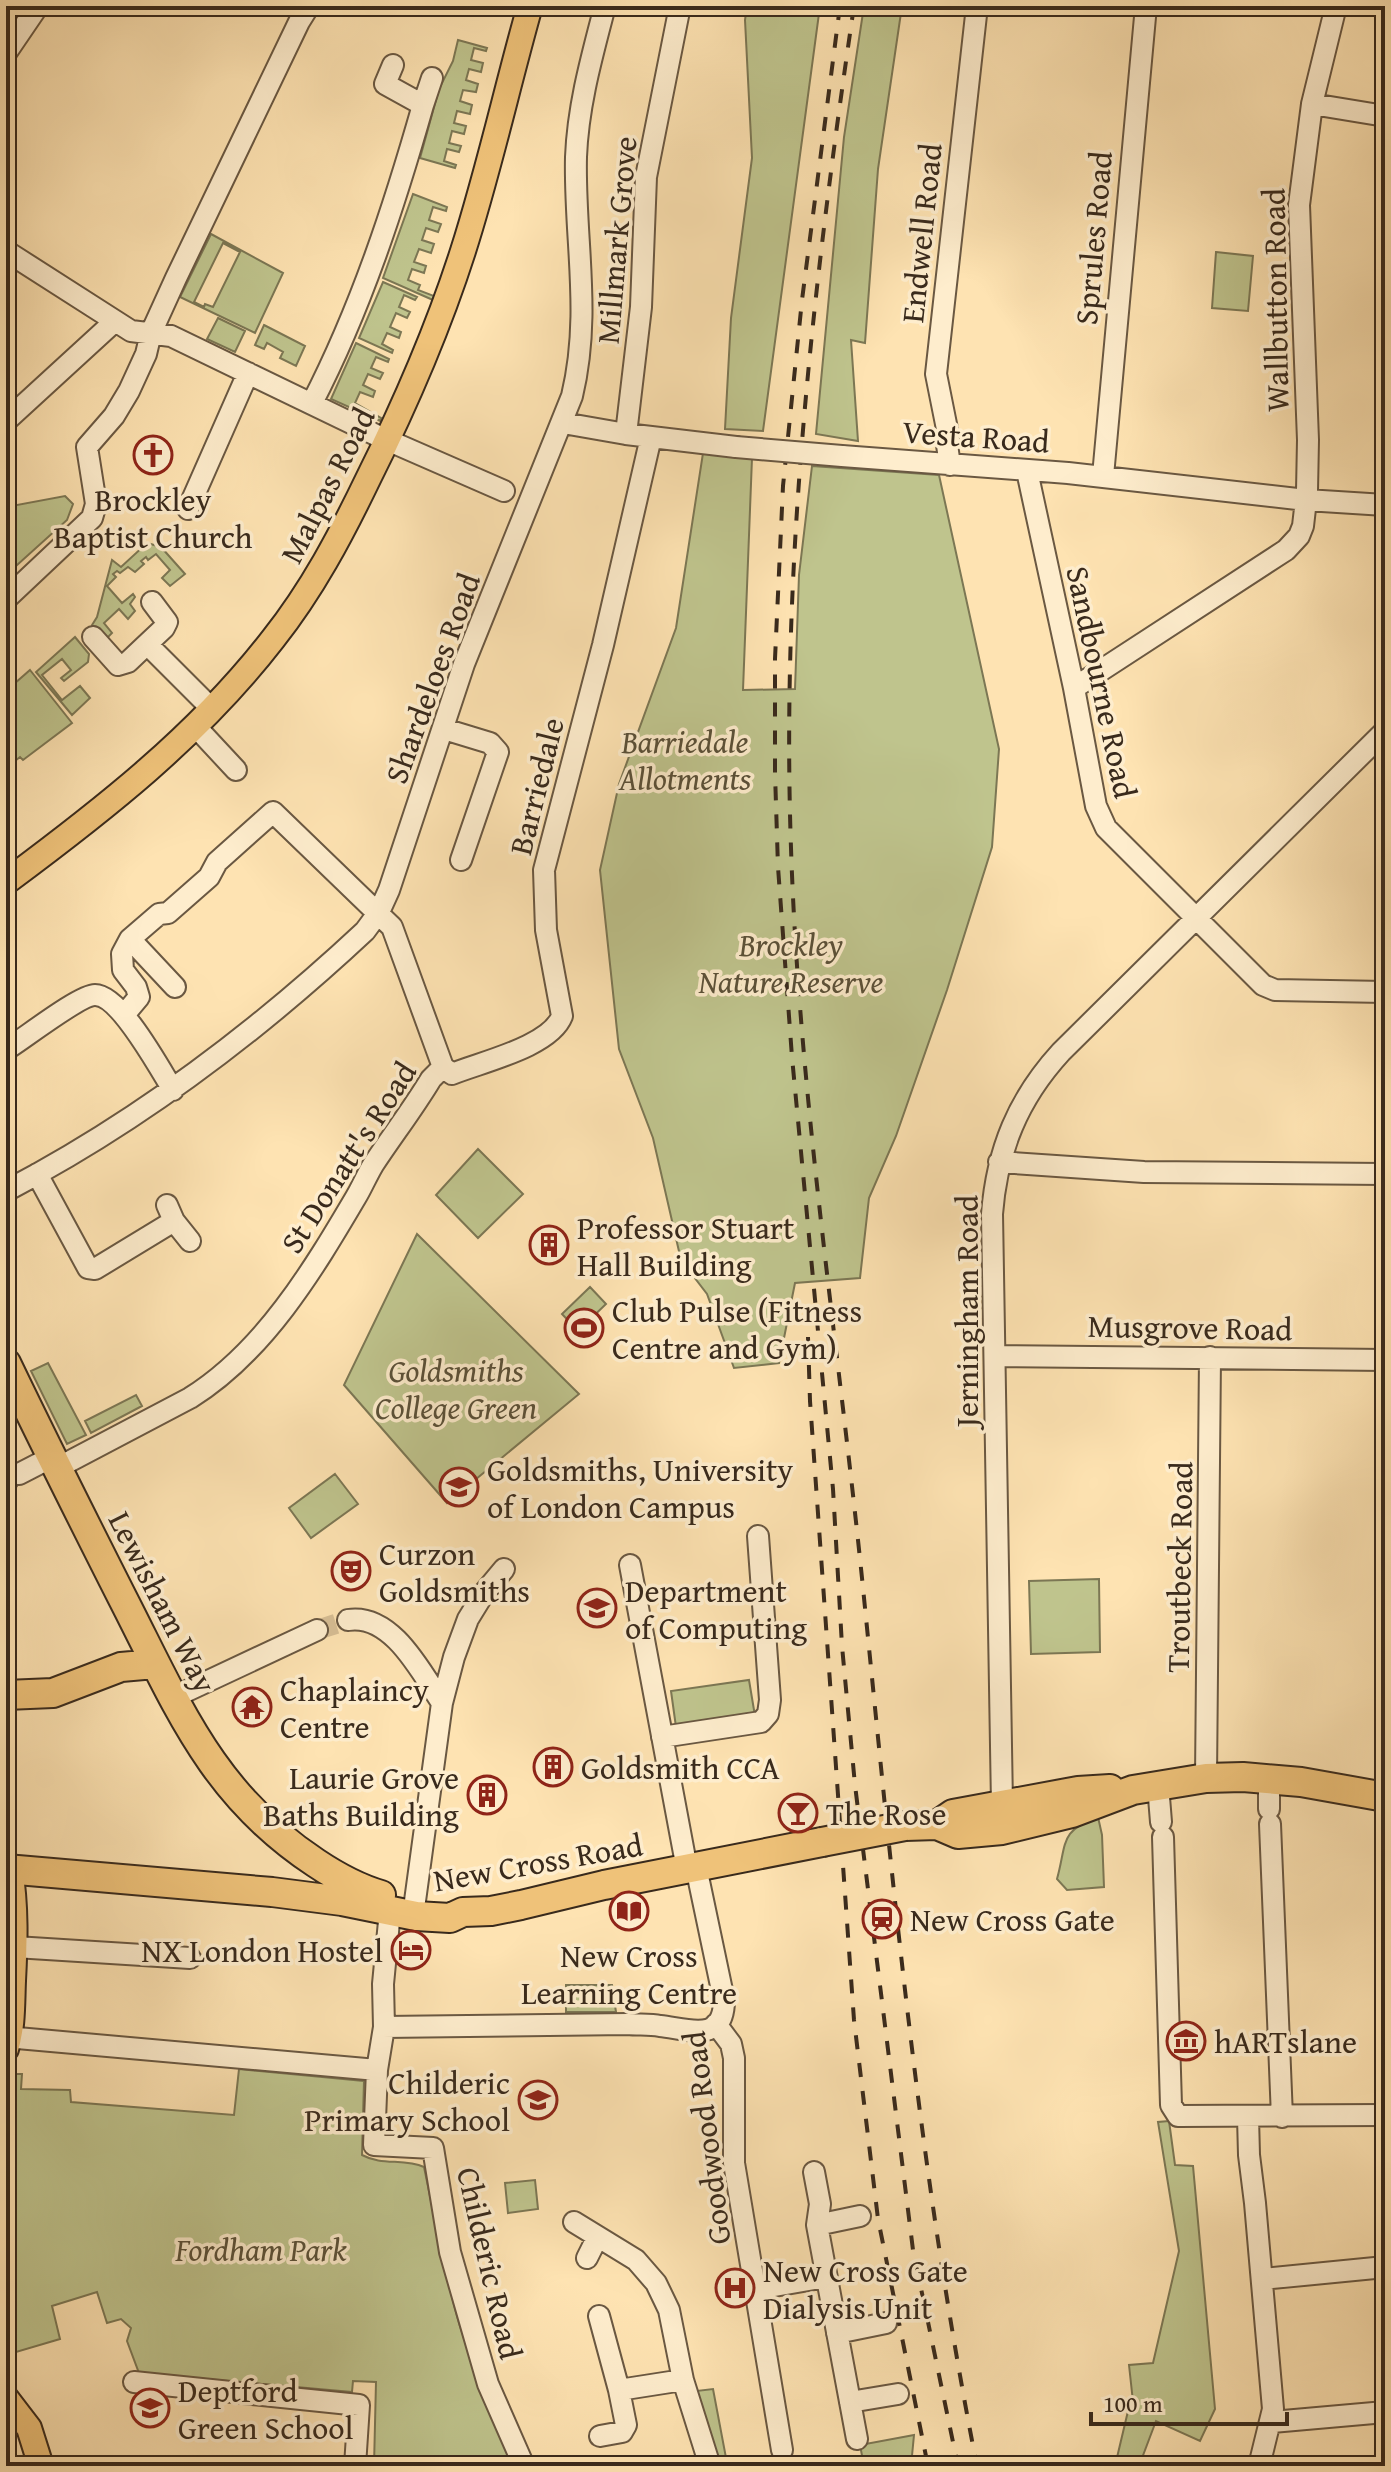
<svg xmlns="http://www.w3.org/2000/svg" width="1391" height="2472" font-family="'Gentium Book Plus',serif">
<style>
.green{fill:#bfc48d;stroke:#7c7754;stroke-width:2;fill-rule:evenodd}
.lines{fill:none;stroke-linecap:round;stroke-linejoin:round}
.minor-tunnel{stroke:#d7be94;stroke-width:20;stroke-dasharray:20 10;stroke-linecap:butt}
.minor-casing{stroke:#6a5842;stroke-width:24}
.major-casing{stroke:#392a1c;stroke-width:28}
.highway-casing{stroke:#392a1c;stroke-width:32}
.minor{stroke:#feedcd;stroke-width:20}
.major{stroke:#efc279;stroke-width:24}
.highway{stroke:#efc279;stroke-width:28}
.rail{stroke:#392a1c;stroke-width:4;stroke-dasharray:14 14;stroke-linecap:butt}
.minor-bridge-casing{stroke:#6a5842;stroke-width:24;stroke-linecap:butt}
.highway-bridge-casing{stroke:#392a1c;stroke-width:32;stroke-linecap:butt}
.minor-bridge{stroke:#feedcd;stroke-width:20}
.highway-bridge{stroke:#efc279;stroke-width:28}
.labels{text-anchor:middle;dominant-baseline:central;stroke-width:7;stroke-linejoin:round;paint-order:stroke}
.street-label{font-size:32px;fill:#392a1c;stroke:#feedcd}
.poi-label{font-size:32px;fill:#392a1c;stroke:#feedcd;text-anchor:start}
.park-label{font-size:32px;font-style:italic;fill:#5a5038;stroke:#feedcd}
</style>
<rect width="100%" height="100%" fill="#fee3b2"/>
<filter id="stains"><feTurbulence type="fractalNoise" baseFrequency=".0025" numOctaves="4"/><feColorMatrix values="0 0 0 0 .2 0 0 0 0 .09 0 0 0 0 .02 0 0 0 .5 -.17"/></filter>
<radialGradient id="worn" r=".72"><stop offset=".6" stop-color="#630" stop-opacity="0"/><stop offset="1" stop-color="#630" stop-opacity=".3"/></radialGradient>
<path class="green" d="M747,6h73l-57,425 -38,-2 6,-111 21,-160 -7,-138z
M864,6h38l-24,163 -13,174 -14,-3 7,101 -42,-7 28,-297z
M458,40l29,8 -1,3 -12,-3 -3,12 12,3 -2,9 -12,-3 -3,11 12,4 -2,8 -13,-2 -3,11 12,4 -2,9 -13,-3 -3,12 12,3 -2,8 -12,-3 -3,12 12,3 -2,6 -12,-3 -3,12 12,4 -1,3 -35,-10 19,-69 14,-28z
M413,194l34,13 -1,4 -13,-4 -4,13 12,4 -3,8 -12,-4 -4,12 12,4 -3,9 -12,-4 -5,13 12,4 -2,7 -12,-4 -4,11 12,5 -2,5 16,6 -1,4 -50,-22z
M211,234l72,39 -28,60 -75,-36zM223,243l17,9 -27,55 -8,-3 -1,3 -10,-5z
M1216,252l37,4 -5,55 -36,-3z
M383,282l34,15 -2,3 -11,-5 -5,12 11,5 -3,6 -11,-5 -6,14 11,5 -2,6 -12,-5 -5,11 11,6 -1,3 -33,-15z
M218,318l27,13 -10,21 -28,-13z
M264,325l41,21 -9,20 -16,-8 3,-6 -16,-9 -3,6 -9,-4z
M356,343l33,16 -1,3 -12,-5 -5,11 12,5 -3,6 -12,-5 -5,11 12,6 -2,6 -13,-5 -5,11 26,15 -1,3 -49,-22z
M703,453l49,5 -9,232 52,-1 4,-114 13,-109 127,9 60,274 -7,98 -45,143 -51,146 -27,62 -9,80 -65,5 -16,80 -45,5 -27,-74 -26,-34 -28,-122 -34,-89 -19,-179 19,-86 57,-156z
M65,496l8,8 -6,16 -61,55v-68z
M147,543l14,4 24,27 -15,12 -8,-8 8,-8 -14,-16 -8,6 -2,-3 -5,4 3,3 -9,8 -7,-5 -8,6 -3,-2 -4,3 3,3 -9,9 15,17 11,-9 2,3 -5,7 5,7 -7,8 -9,-10 -15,14 8,10 -6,6 -14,-14 5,-8 15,-57 9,7z
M75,637l14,17 -1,8 -24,19 -3,-3 10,-8 -9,-11 -20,16 20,25 18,-14 10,12 -18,17 -36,-43z
M30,670l42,53 -49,37 -3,-3 -14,11v-77z
M478,1149l45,45 -45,44 -42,-43z
M417,1234l162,160 -132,109 -103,-118z
M590,1287l16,17 -28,27 -16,-17z
M48,1363l38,72 -19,9 -36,-73z
M136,1395l6,11 -51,27 -6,-12z
M335,1474l23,30 -47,34 -22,-30z
M1099,1579l1,73 -69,2 -2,-73z
M749,1680l6,36 -79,11 -5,-36z
M1098,1817l4,18 2,52 -37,3 -10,-11c10,-36 2,-48 41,-62z
M566,1985h46l4,27h-50z
M239,2069l125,12 -2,74c20,11 42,3 62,12 11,52 20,105 35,156 15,49 36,96 56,143h-141l2,-84 -23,-1 -1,11 -213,-19 -12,-32 4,-13 -10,-9 -14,4 -10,-31 -45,14 8,33 -54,16v-274l8,-7h8l-1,15 49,1 1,12 163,13z
M1169,2121l6,44 18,1 22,243 -15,32 -44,-20 -17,45h-24l13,-55h6l-5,-46 24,-2 26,-112 -21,-129z
M535,2180l3,29 -30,4 -3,-30z
M713,2389l14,74 -10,1 -21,-73z
M914,2435l-3,31h-47l-4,-21z"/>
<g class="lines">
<path class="minor-tunnel" d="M317,1630l31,-10"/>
<g class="minor-casing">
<path id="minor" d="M6,53l32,-47
M1312,104l73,12
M423,105l9,-27
M6,251l125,80 40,5 207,100 126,55
M312,403c49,-95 82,-196 111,-298l-38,-21 8,-19
M6,421l108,-99
M563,423l63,11 110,13
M626,434l15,-127 5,-130 34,-171
M842,456l226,17 238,27 79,5
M950,465l-3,-20 2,-6 -13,-65 41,-368
M1027,471l47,217 22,118 10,22 157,157 12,5 110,2
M1103,476l43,-470
M188,509l60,-136
M6,599l86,-81 4,-14 -9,-57 27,-31 15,-25 17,-37 5,-21 25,-55 123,-256 10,-16
M93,637l25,28 10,-3 19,-18 65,65
M147,644l17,-16 3,-6 -15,-20
M1074,688l212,-138 13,-14 4,-10 4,-35 1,-51 -9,-235 13,-101 24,-98
M196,727l40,43
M444,729l46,14 8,9 -37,108
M130,939l45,48
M124,1015l15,-18 -3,-10 -13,-17 -1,-16 8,-15 29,-25 9,-1 41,-36 8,-15 56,-50 119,115 51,140
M10,1047c16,-10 70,-52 85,-52 25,0 65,74 78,95
M443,1067l9,7c29,-12 98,-27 110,-58l-16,-86 -2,-60 59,-225 48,-208
M999,1162l145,10 241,2
M37,1174l51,94 7,1 79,-48
M6,1191c132,-69 251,-159 359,-260l14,-19 10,-22 75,-226 108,-268c20,-83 2,-158 4,-239 2,-52 16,-101 29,-151
M167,1205l7,16 16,20
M995,1356l390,4
M57,1468l133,-70c74,-46 123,-128 166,-201 6,-10 11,-22 17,-32 19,-29 40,-56 58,-86l12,-12
M19,1474l33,-17
M6,1481h1
M630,1565l57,304
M348,1620c44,-7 73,52 94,83
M172,1698l145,-68
M662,1737l99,-15 7,-8 2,-14 -12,-164
M1206,1778l4,-421
M1269,1778v31
M1158,1785l3,37
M1002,1805l-10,-591c5,-64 26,-115 69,-162l324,-321
M1270,1824l12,293
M1163,1837l8,268 7,11 207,-1
M415,1901l27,-198 12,-46 14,-38 16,-26 20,-24
M390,1911l-7,73 1,43 -7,43 -3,75 59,3 17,104 38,132 36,82
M15,1947l175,11
M716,2024l15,20 3,14v105l48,287
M384,2027l244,-3c10,1 22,0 32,2 28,3 64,18 64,-26l-28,-133
M6,2037l371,33
M1248,2117l1,38 6,48 18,206 -14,57
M814,2172l6,32 -3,21 40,214
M574,2222l62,38 20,23 13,27 14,70 27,86
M817,2225l43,-9
M587,2258l10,-20
M1263,2279l122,-12
M757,2289l69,-12
M599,2316l20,74
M837,2333l49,-10
M134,2382l225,23 -4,61
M850,2402l48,-8
M1272,2422l113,-10
M600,2436l22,-4 4,-7 -7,-35 64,-10"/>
</g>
<g class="major-casing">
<path id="major" d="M6,882c97,-72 192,-146 267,-243 39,-49 68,-104 95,-160 37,-74 70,-150 95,-228 26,-81 44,-164 67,-245
M6,2049c7,-22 6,-45 7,-68 2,-38 3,-75 -3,-112
M6,2398l23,30 12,38"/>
</g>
<g class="highway-casing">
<path id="highway" d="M6,1363c38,79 77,157 116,234 55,107 89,197 194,266 21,14 41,25 65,32
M6,1695l47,-2 68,-26 34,-3
M937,1825l16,-11 125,-23 32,-2
M905,1826l32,-1 21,9 44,-4 70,-17 61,-23 73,-12 37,-1 58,5 84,15
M6,1869l266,23 70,9 74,15 34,2 13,-6 28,-1 30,-6 83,-20 218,-43"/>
</g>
<use href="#minor" class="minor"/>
<use href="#major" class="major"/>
<use href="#highway" class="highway"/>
<path class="rail" d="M840,6l-38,294 -19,186 -8,173v114l3,94 14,190 41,432 9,157 13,139 58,465 45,216
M854,6c-41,279 -73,559 -63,842 8,244 46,487 71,730 30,297 57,596 115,888
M808,1337l2,64 44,619 24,199 50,247"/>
<g class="minor-bridge-casing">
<path id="minor-bridge" d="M736,447l106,9"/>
</g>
<g class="highway-bridge-casing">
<path id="highway-bridge" d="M822,1842l83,-16"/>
</g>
<use href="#minor-bridge" class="minor-bridge"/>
<use href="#highway-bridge" class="highway-bridge"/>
</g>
<defs>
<g id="church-ring" transform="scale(2)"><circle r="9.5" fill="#feedcd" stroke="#8f2418" stroke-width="1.5"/><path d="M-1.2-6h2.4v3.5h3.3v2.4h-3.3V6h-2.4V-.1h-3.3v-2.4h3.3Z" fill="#8f2418"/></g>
<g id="building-ring" transform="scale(2)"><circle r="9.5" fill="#feedcd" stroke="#8f2418" stroke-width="1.5"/><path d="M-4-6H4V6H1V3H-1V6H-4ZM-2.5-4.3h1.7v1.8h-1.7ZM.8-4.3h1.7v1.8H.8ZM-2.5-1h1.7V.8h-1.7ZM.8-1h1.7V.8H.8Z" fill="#8f2418"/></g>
<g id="stadium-ring" transform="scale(2)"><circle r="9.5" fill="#feedcd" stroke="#8f2418" stroke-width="1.5"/><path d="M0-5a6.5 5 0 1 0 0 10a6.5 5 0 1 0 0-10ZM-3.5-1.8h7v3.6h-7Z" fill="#8f2418"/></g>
<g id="university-ring" transform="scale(2)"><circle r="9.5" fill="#feedcd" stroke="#8f2418" stroke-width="1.5"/><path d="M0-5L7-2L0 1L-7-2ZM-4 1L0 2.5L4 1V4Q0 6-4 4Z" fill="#8f2418"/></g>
<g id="theatre-ring" transform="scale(2)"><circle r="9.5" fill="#feedcd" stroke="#8f2418" stroke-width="1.5"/><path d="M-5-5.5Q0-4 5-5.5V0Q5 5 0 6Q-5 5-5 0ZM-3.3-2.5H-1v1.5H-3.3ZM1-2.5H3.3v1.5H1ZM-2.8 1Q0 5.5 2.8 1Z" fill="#8f2418"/></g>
<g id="temple-ring" transform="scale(2)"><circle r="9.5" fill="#feedcd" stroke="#8f2418" stroke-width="1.5"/><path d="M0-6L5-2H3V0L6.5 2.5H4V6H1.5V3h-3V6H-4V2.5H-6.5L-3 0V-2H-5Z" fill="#8f2418"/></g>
<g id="bar-ring" transform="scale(2)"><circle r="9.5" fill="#feedcd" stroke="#8f2418" stroke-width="1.5"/><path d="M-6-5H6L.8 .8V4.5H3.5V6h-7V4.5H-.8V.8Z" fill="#8f2418"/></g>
<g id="library-ring" transform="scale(2)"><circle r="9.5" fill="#feedcd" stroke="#8f2418" stroke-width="1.5"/><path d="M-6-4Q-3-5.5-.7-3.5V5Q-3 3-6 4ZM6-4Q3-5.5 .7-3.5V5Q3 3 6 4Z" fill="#8f2418"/></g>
<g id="station-ring" transform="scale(2)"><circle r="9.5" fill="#feedcd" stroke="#8f2418" stroke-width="1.5"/><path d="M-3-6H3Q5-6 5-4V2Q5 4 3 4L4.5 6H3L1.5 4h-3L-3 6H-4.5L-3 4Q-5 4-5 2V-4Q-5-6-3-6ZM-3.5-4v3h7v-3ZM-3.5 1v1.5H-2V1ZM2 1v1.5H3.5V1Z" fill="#8f2418"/></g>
<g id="hotel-ring" transform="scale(2)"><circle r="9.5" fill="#feedcd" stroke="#8f2418" stroke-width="1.5"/><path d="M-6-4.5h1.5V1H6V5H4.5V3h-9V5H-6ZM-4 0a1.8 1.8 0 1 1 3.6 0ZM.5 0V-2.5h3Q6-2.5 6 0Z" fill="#8f2418"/></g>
<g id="museum-ring" transform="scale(2)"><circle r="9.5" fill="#feedcd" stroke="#8f2418" stroke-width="1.5"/><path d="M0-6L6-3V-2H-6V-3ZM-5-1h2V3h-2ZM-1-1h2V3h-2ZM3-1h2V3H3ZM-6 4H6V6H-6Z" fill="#8f2418"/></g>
<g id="school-ring" transform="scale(2)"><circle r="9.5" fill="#feedcd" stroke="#8f2418" stroke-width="1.5"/><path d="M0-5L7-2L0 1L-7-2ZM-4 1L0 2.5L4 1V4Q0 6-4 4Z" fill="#8f2418"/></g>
<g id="hospital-ring" transform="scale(2)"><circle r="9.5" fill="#feedcd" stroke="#8f2418" stroke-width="1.5"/><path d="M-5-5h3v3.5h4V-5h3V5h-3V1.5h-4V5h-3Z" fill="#8f2418"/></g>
</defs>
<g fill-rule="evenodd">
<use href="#church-ring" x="153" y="455"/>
<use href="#building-ring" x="549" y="1245"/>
<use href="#stadium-ring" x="584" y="1328"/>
<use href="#university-ring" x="459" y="1487"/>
<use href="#theatre-ring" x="351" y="1571"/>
<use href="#university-ring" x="597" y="1608"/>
<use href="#temple-ring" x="252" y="1707"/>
<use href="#building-ring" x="553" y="1767"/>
<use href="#building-ring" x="487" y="1795"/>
<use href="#bar-ring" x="798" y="1813"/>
<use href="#library-ring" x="629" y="1911"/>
<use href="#station-ring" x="882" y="1919"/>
<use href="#hotel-ring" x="411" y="1950"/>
<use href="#museum-ring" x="1186" y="2041"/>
<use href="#school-ring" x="538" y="2100"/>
<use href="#hospital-ring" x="735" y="2288"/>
<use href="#school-ring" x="150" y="2408"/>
</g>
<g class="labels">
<g class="street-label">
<text transform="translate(921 233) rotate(-84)">Endwell Road</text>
<text transform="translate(1093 238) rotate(-85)">Sprules Road</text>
<text transform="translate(616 240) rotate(-85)">Millmark Grove</text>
<text transform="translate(1275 300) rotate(-91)">Wallbutton Road</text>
<text transform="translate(976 436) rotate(4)">Vesta Road</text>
<text transform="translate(327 485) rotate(-63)">Malpas Road</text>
<text transform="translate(432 678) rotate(-70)">Shardeloes Road</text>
<text transform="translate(1102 682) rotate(78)">Sandbourne Road</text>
<text transform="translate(536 786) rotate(-76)">Barriedale</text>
<text transform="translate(348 1157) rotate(-57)">St Donatt's Road</text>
<text transform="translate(966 1311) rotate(-90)">Jerningham Road</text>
<text transform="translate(1190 1327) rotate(1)">Musgrove Road</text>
<text transform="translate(1179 1567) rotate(-89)">Troutbeck Road</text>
<text transform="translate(163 1602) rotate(63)">Lewisham Way</text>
<text transform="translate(538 1862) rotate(-10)">New Cross Road</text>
<text transform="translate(706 2138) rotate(-97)">Goodwood Road</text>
<text transform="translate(490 2263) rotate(77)">Childeric Road</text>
</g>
<g class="poi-label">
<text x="153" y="499" text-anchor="middle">Brockley<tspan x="153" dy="37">Baptist Church</tspan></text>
<text x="577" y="1227">Professor Stuart<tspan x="577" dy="37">Hall Building</tspan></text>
<text x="612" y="1310">Club Pulse (Fitness<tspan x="612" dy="37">Centre and Gym)</tspan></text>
<text x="487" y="1469">Goldsmiths, University<tspan x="487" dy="37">of London Campus</tspan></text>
<text x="379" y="1553">Curzon<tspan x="379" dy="37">Goldsmiths</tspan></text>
<text x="625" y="1590">Department<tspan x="625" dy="37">of Computing</tspan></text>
<text x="280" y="1689">Chaplaincy<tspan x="280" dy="37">Centre</tspan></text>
<text x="581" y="1767">Goldsmith CCA</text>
<text x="459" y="1777" text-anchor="end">Laurie Grove<tspan x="459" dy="37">Baths Building</tspan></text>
<text x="826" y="1813">The Rose</text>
<text x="910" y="1919">New Cross Gate</text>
<text x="383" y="1950" text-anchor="end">NX London Hostel</text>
<text x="629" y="1955" text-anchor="middle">New Cross<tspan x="629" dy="37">Learning Centre</tspan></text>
<text x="1214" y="2041">hARTslane</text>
<text x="510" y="2082" text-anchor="end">Childeric<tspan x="510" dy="37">Primary School</tspan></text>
<text x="763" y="2270">New Cross Gate<tspan x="763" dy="37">Dialysis Unit</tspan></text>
<text x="178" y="2390">Deptford<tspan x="178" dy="37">Green School</tspan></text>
</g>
<g class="park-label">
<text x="685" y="741">Barriedale<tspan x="685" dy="37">Allotments</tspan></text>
<text x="791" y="944">Brockley<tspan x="791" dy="37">Nature Reserve</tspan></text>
<text x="456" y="1370">Goldsmiths<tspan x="456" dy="37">College Green</tspan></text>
<text x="261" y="2249">Fordham Park</text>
</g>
</g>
<rect width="1391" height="2472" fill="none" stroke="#fee3b2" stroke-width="32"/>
<rect x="8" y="8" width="1375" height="2456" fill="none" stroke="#392a1c" stroke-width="4"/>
<rect x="16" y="16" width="1359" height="2440" fill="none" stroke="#392a1c" stroke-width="2"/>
<path d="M1091 2412v12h196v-12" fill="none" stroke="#392a1c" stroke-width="4"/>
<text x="1103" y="2412" font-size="24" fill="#392a1c" stroke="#feedcd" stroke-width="6" paint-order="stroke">100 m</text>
<rect width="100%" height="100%" filter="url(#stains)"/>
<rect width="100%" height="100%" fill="url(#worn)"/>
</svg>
